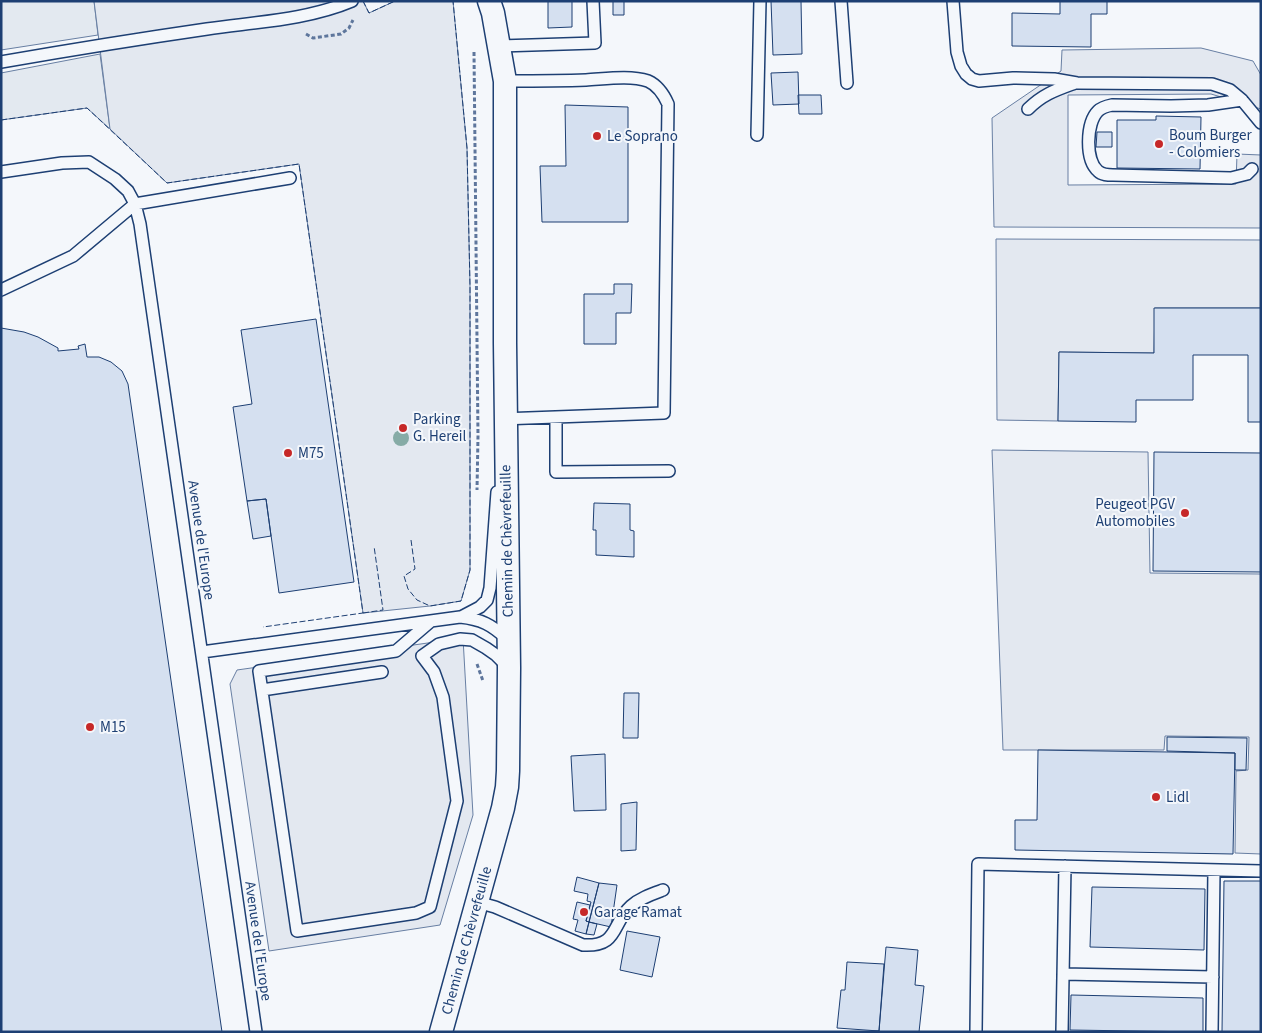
<svg xmlns="http://www.w3.org/2000/svg" width="1262" height="1033" font-family="'Source Sans 3',sans-serif">
<style>
.green{fill:#e3e9f0;stroke:#687fa3}
.parking{fill:#e3e8f0;stroke:#687fa3}
.building{fill:#d5e0f0;stroke:#1d3f73}
.lines{fill:none;stroke-linecap:round;stroke-linejoin:round}
.service-casing{stroke:#1d3f73;stroke-width:14}
.minor-casing{stroke:#1d3f73;stroke-width:25}
.path{stroke:#5e769c;stroke-width:3;stroke-dasharray:4 2.5;stroke-linecap:butt}
.service{stroke:#f4f7fb;stroke-width:11}
.minor{stroke:#f4f7fb;stroke-width:22}
.fence{stroke:#1d3f73;stroke-width:1;stroke-dasharray:6 2.5;stroke-linecap:butt}
.tree{fill:#86aba6}
.poi-dot{fill:#c62828;stroke:#f4f7fb;stroke-width:2}
.labels{text-anchor:middle;dominant-baseline:central;stroke-width:4;stroke-linejoin:round;paint-order:stroke}
.poi-label{font-size:15px;fill:#1d3f73;stroke:#f4f7fb;text-anchor:start}
.street-label{font-size:15px;fill:#1d3f73;stroke:#f4f7fb}
</style>
<rect width="100%" height="100%" fill="#f4f7fb"/>
<path class="green" d="M1,1h93l4,34 -97,15z
M100,54l10,75 -23,-21 -86,12v-47z"/>
<path class="parking" d="M94,1h269l6,12 26,-12h58l14,147 3,138v284l-9,31 -31,5 -67,7 -64,-449 -132,19 -57,-54z
M1201,48l52,13 8,14v34l-50,-15 -143,1v90l168,-1 1,-30 24,1v73l-267,-1 -2,-109 69,-47 1,-21z
M996,239l265,1v68h-106l-1,45 -95,-1 -1,69 -61,-1z
M992,450l156,2 2,121 111,1v280l-26,-1 1,-82 12,-1 1,-33 -84,-1 -1,14h-161z
M463,638l10,177 -33,110 -171,26 -39,-267 7,-14z"/>
<path class="building" d="M548,1h24v26l-24,1z
M613,1h11v14h-11z
M771,1h30l1,53 -29,1z
M1060,1h47v13h-16v33l-79,-1v-33l48,1z
M798,72l1,32 -26,1 -2,-32z
M798,95h23l1,19h-23z
M565,105l63,2v115h-86l-2,-56h26z
M1156,116l45,1 -1,52 -83,-1v-48h39z
M1097,132h15v15h-16z
M614,284h18l-1,29h-15v31h-32v-50h30z
M1154,308h107v114h-13v-67h-55v45h-57v22l-78,-1 1,-69 95,1z
M316,319l38,263 -75,11 -13,-94 -19,2 -14,-94 19,-3 -11,-74z
M1,328l23,4 14,5 20,11v3l21,-2 -1,-3 7,-2 2,13h12l12,5 11,9 6,13 94,648h-221z
M1154,452l107,1v119l-108,-1z
M266,499l5,37 -18,3 -6,-38z
M594,503l36,1v26l4,1v26l-38,-2v-25h-3z
M624,693h15l-1,45h-15z
M1167,737l80,1 -1,32h-11v-17l-68,-2z
M1038,750l197,3 -2,101 -218,-4v-30h22z
M605,754l1,56 -32,1 -3,-55z
M637,802l-1,48 -15,1v-47z
M577,877l22,6 -10,39 -3,-1 5,-19 -4,-1 1,-7 -14,-3z
M1224,881h37v151h-39z
M599,883l18,2 -6,42 -22,-5z
M1092,887l113,2 -1,61 -114,-3z
M577,902l13,3 -4,16 3,1 -3,12 -11,-3 3,-11 -5,-1z
M589,922l8,2 -3,11 -8,-1z
M627,931l33,6 -8,40 -32,-7z
M886,947l32,3 -3,35 9,1 -5,46h-46v-1h6z
M847,962l37,2 -5,67 -42,-3 4,-38h4z
M1071,995l132,3v34l-133,-2z"/>
<g class="lines">
<g class="service-casing">
<path id="service" d="M841,1l6,82
M953,1l4,51 4,14 5,8 6,5 7,2 34,-3 41,1 23,4 135,1 18,6 12,10 19,23
M499,46l96,-3 -2,-42
M1,62c69,-12 137,-23 206,-33 48,-7 100,-9 145,-28
M1242,100l-34,5 -37,1 -59,-1c-5,1 -10,2 -14,6 -12,12 -13,49 0,60 4,4 10,4 15,4l118,3 16,-4 5,-5
M1028,109c15,-15 28,-19 47,-26
M757,135l3,-134
M1,172l61,-9 27,-1 26,17 13,12 7,13 5,20 116,808
M1,290l72,-34 62,-52 155,-26
M556,417v55l113,-1
M502,419l162,-6 4,-309c-4,-9 -11,-19 -20,-23 -18,-6 -43,-2 -62,-1 -27,1 -54,1 -81,1
M461,617l19,-10 7,-7 3,-12 7,-96
M431,621l-35,30 -137,20 38,260 119,-18 14,-6 27,-106 -14,-104 -9,-25 -12,-16 17,-12 21,-5 12,1 14,8 10,7 11,11
M202,652l258,-35c21,2 32,8 47,22
M262,690l120,-18
M477,902l18,5 88,38c36,2 28,-21 48,-39 9,-8 21,-12 32,-16
M1063,974l150,3
M976,1032l2,-168 283,7
M1062,1032l3,-166
M1212,1032l2,-162"/>
</g>
<g class="minor-casing">
<g id="minor">
<path id="s1" d="M441,1032l62,-224 4,-21 1,-16 1,-103 -4,-325v-262l-12,-68 -4,-12"/>
</g>
</g>
<path class="path" d="M306,34l7,4 28,-4 8,-6 4,-8
M474,52l4,384 -1,54
M477,664l6,17"/>
<use href="#service" class="service"/>
<use href="#minor" class="minor"/>
<path class="fence" d="M363,1l6,12 26,-12
M1,120l86,-12 80,75 132,-19 64,449 -100,14
M411,540l4,29 -11,7 4,13 9,11 13,6 31,-5 9,-31v-284l-3,-138 -14,-147
M363,613l20,-3 -9,-64"/>
</g>
<circle class="tree" cx="401" cy="438" r="8"/>
<g class="poi-dot">
<circle cx="597" cy="136" r="5"/>
<circle cx="1159" cy="144" r="5"/>
<circle cx="403" cy="428" r="5"/>
<circle cx="288" cy="453" r="5"/>
<circle cx="1185" cy="513" r="5"/>
<circle cx="90" cy="727" r="5"/>
<circle cx="1156" cy="797" r="5"/>
<circle cx="584" cy="912" r="5"/>
</g>
<g class="labels">
<g class="poi-label">
<text x="1169" y="135">Boum Burger<tspan x="1169" dy="17">- Colomiers</tspan></text>
<text x="607" y="136">Le Soprano</text>
<text x="413" y="419">Parking<tspan x="413" dy="17">G. Hereil</tspan></text>
<text x="298" y="453">M75</text>
<text x="1175" y="504" text-anchor="end">Peugeot PGV<tspan x="1175" dy="17">Automobiles</tspan></text>
<text x="100" y="727">M15</text>
<text x="1166" y="797">Lidl</text>
<text x="594" y="912">Garage Ramat</text>
</g>
<g class="street-label">
<text transform="translate(201 540) rotate(82)">Avenue de l'Europe</text>
<text transform="translate(507 541) rotate(-91)">Chemin de Chèvrefeuille</text>
<text stroke="none"><textPath href="#s1" startOffset="95">Chemin de Chèvrefeuille</textPath></text>
<text transform="translate(258 941) rotate(82)">Avenue de l'Europe</text>
</g>
</g>
<rect width="1262" height="1033" fill="none" stroke="#1d3f73" stroke-width="5"/>
</svg>
